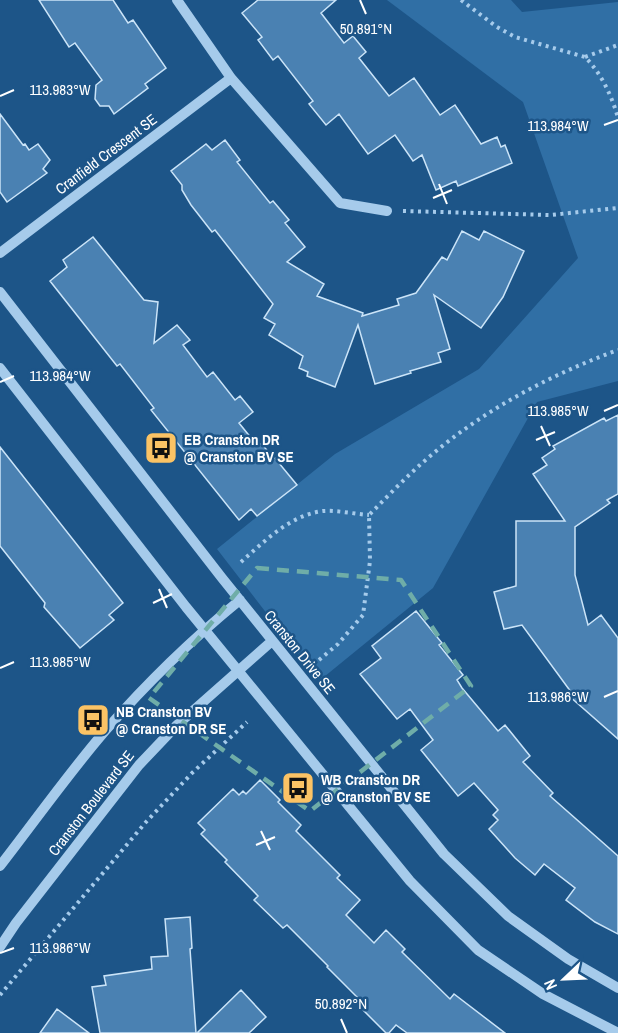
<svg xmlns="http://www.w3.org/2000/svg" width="618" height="1033" font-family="'Archivo Narrow',sans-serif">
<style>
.green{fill:#306fa5}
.building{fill:#4a81b2;stroke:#cbe4f8;stroke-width:1.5}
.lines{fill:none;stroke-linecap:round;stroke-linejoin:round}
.path{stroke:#a6cbeb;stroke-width:4;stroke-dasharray:3 4.5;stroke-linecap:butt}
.minor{stroke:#a6cbeb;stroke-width:10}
.marked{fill:none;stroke:#6fada8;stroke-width:4.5;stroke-dasharray:12 8;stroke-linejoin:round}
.ticks{fill:none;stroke:#fff;stroke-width:2}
.labels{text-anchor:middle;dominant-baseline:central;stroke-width:5;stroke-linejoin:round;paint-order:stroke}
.street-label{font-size:15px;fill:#fff;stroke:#1d5588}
.poi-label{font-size:15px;font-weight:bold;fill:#fff;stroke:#1d5588;text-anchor:start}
.ticks-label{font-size:15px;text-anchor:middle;fill:#fff;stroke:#1d5588;stroke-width:5;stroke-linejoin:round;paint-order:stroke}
</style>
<rect width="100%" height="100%" fill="#1d5588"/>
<path class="green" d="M387,0h124l11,12 96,-10v379l-81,21 -104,186 -114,93 -102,-132 118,-95 144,-85 99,-111 -55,-156z"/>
<path class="building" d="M39,0h74l15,23 5,-3 33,48 -21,16 3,4 -34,26 -5,-8h-9l-5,-7 1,-14 6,-5 -27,-37 -6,4z
M258,0h78l-15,13 23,30 9,-7 13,16 -7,6 30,38 25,-18 26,37 15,-10 26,39 16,-7 4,10 4,-2 7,18 -54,23 -2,-5 -20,9 -14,-35 -9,6 -18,-26 -27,19 -29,-40 -13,11 -17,-21 4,-3 -35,-45 -5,4 -15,-20 4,-3 -20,-24z
M0,114l23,31 2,-1 4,6 9,-6 12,16 -7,9 4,4 -40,29 -7,-10z
M225,140l15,20 -3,2 33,41 3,-2 16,19 -4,3 20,24 -18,15 37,22 -7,12 46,17 -1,3 37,-11 -2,-6 19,-6 26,-36 5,3 15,-29 17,9 5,-9 40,20 -21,46 -22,31 -47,-33 16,54 -12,4 3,9 -31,9 1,2 -36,11 -17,-59 -23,62 -28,-11 1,-4 -9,-4 4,-12 -34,-21 6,-11 -11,-6 9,-14 -58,-74 -3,2 -21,-27 -9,-15v-5l-11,-14 35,-27 6,6z
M93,237l51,63 14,2 -4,41 23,-18 13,15 -7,5 24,32 6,-5 22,28 5,-4 13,16 -14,11 17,21h6l11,14 1,-1 23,28 -40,31 -6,-7 -12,11 -88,-110 3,-2 -34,-44 -3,2 -67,-85 17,-14 -4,-7z
M618,415v79l-11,6 3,3 -35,24v48l13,50 13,-10 17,23v101l-50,-44 3,-3 -49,-67 -18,4 -10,-37 22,-6v-65h49l-32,-47 14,-9 -5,-7 13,-9 -2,-3 51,-28 2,3z
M0,447l123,156 -14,12 5,5 -34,28 -36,-41 1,-4 -45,-57z
M416,611l26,32 -3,2 24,30 -6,5 5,8 36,43 7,-6 25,31 -7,6 30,31 -3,3 68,60v78l-23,-12 -29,-22 9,-12 -31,-24 -9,11 -20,-17 -26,-29 9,-9 -5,-5 5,-5 -24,-27 -16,13 -37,-46 12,-10 -23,-31 -13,10 -37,-45 21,-16 -9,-12z
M260,780l20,20 -2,2 23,23 -5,6 44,44 -3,3 23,22 -14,15 28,28 12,-13 19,19 -3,3 48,47 4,-5 51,39h-98l-11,-8 -7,8h-3l-28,-28 3,-4 -34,-34 1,-1 -41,-41 -4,3 -29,-28 4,-4 -33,-34 2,-2 -26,-26 4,-4 -7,-7 35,-34 6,6 4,-4 3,3z
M190,917l2,31 -2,1 6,84h-96l-8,-46 14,-2 -2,-9 48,-7 -1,-12 17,-1 -3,-37z
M241,990l25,27 -17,16h-52z
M57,1009l32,24h-49z"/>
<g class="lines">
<path class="path" d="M461,0l36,27 18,10 70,20c16,16 27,39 33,61
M585,57l33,-12
M403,211l147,4 68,-7
M241,562c24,-21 49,-47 82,-51 14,-1 31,3 46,4
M319,660l19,-16 25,-29 7,-54 -1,-46c17,-17 34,-35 52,-51 57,-51 126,-88 197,-114
M0,995l146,-173 46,-49 55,-51"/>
<path class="minor" d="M177,0l54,78 109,125 47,8
M0,253l231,-175
M0,292l222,286 222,276 64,62 60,43 50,29
M0,368l186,239 224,274 68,69 65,44 75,39
M0,866c35,-45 68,-92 105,-135 41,-47 86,-91 135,-131
M0,947l16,-24 123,-158 38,-40 95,-84"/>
</g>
<path class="marked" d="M257,568l144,12 70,106 -161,125 -161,-113z"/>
<path class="ticks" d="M360,0l6,14M0,96l14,-6M604,125l14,-5M439,184l8,20M433,198l19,-8M0,382l14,-6M604,411l14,-6M541,426l9,20M536,440l19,-8M159,589l8,19M153,603l19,-9M0,668l14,-6M604,697l14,-6M261,831l9,19M256,845l19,-8M0,953l14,-5M341,1019l6,14"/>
<defs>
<g id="bus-square" transform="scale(1.725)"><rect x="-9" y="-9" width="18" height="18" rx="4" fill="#fbc365" stroke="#1d5588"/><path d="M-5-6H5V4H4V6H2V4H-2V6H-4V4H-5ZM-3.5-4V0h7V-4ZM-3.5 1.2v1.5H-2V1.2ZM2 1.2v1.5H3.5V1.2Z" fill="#111"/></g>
</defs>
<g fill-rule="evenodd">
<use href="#bus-square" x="161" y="448"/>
<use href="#bus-square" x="93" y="720"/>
<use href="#bus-square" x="298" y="788"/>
</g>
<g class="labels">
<g class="street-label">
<text transform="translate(106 154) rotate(-37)">Cranfield Crescent SE</text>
<text transform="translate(300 652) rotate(51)">Cranston Drive SE</text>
<text transform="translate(91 803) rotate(-52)">Cranston Boulevard SE</text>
</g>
<g class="poi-label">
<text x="184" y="439">EB Cranston DR<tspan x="184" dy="17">@ Cranston BV SE</tspan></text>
<text x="116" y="711">NB Cranston BV<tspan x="116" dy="17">@ Cranston DR SE</tspan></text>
<text x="321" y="779">WB Cranston DR<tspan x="321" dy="17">@ Cranston BV SE</tspan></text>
</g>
</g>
<g class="ticks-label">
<text x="366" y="34">50.891°N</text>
<text x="60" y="95">113.983°W</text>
<text x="558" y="131">113.984°W</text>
<text x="60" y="381">113.984°W</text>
<text x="558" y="416">113.985°W</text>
<text x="60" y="667">113.985°W</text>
<text x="558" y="702">113.986°W</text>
<text x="60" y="953">113.986°W</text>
<text x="341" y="1009">50.892°N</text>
</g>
<g transform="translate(564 979) rotate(247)" stroke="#1d5588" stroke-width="4.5" paint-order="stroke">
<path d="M0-4.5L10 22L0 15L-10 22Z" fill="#ffffff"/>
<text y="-9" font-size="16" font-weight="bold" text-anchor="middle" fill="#ffffff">N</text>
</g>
</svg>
